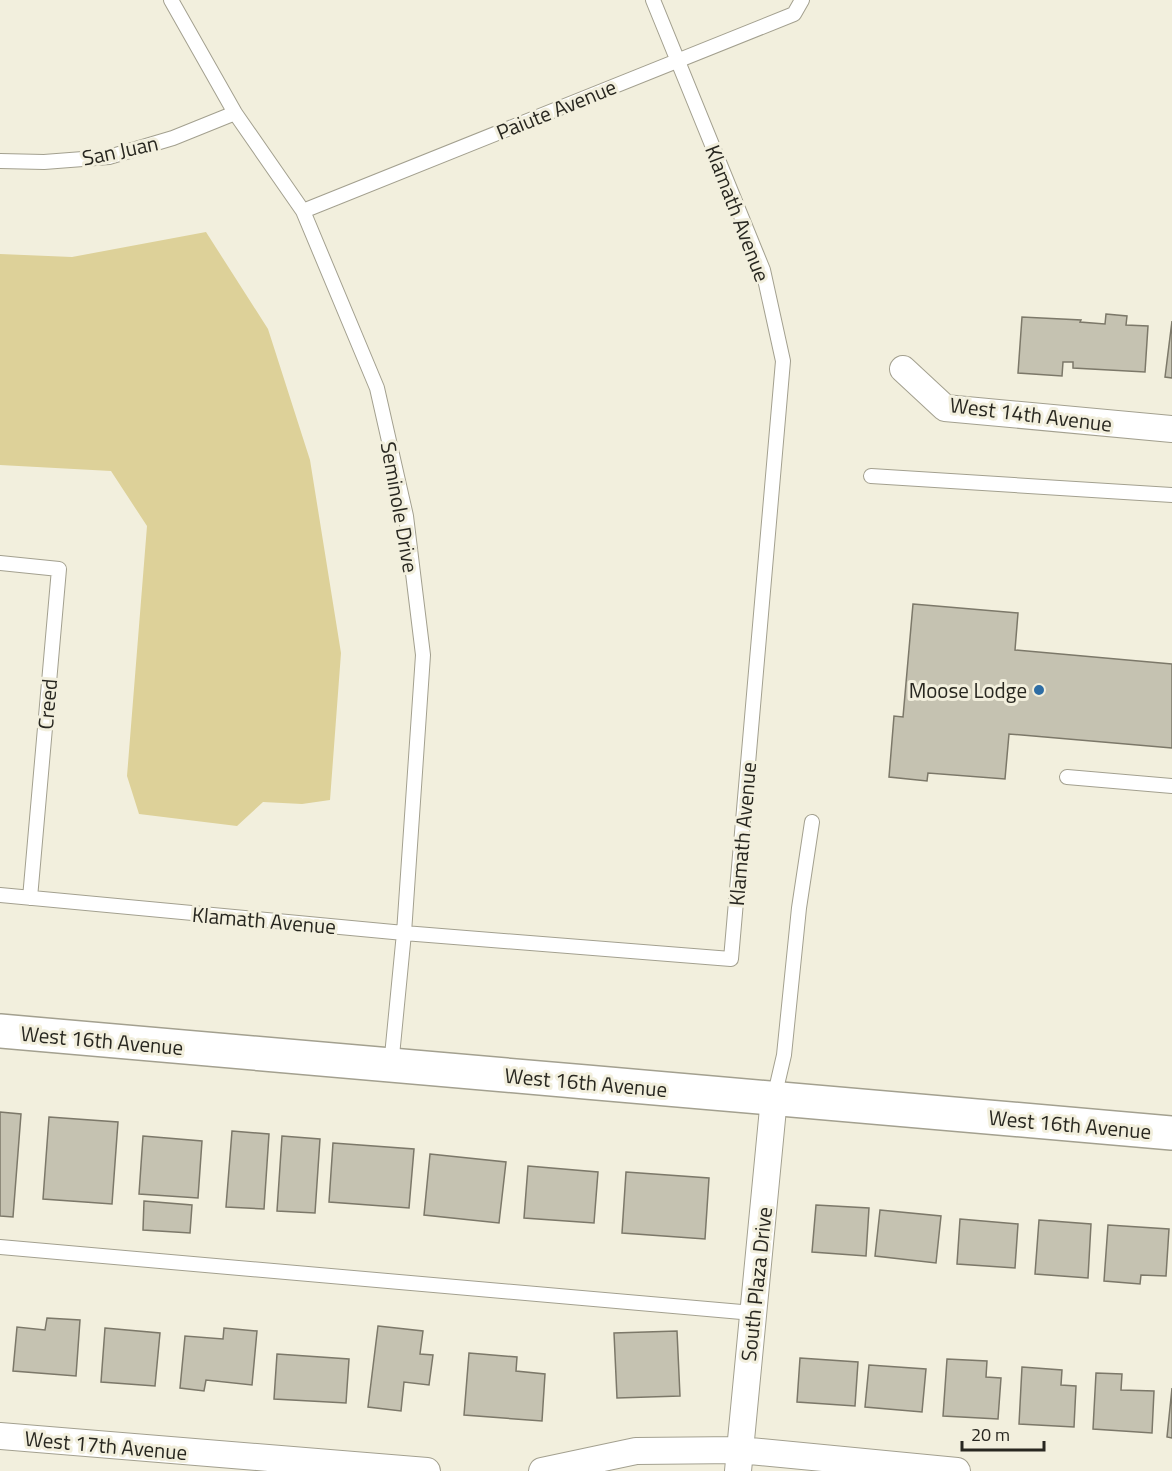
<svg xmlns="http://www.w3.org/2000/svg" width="1172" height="1471" font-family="'Titillium Web',sans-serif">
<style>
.green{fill:#ddd199}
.building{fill:#c5c2b1;stroke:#7c7869;stroke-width:1.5}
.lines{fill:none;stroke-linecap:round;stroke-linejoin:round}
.lane-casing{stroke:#a3a08f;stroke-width:16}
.street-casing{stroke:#a3a08f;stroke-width:28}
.secondary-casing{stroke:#a3a08f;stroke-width:36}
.lane{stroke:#fff;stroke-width:14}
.street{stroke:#fff;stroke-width:26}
.secondary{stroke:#fff;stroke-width:33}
.poi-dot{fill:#2e6da4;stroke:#f2efdd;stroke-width:2}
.labels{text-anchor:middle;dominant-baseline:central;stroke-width:6;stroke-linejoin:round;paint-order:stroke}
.street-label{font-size:21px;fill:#282720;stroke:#f2efdd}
.poi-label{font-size:21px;fill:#282720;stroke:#f2efdd;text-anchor:end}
</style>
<rect width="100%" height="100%" fill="#f2efdd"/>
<path class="green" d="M206,232l62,97 42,131 31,193 -11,147 -28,4 -39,-2 -26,24 -98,-12 -12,-38 20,-250 -36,-55 -111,-6v-211l72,3z"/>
<path class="building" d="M1106,314l21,2 -1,9 22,1 -3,46 -72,-4v-6h-10l-1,14 -44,-3 4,-56 59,3 -1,2 25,2z
M1172,321v57l-7,-1z
M913,604l105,9 -3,37 157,14v84l-163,-14 -4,45 -77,-6 -1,8 -38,-4 5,-61 9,1z
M0,1112l21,2 -8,103 -13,-1z
M49,1117l69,5 -6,82 -69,-5z
M232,1131l37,3 -5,75 -38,-2z
M143,1136l59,5 -4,57 -59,-4z
M282,1136l38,3 -5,74 -38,-2z
M333,1143l81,6 -5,59 -80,-6z
M430,1154l76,8 -7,61 -75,-8z
M528,1166l70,6 -4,51 -70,-5z
M626,1172l83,6 -4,61 -83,-6z
M144,1201l48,4 -2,28 -47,-3z
M816,1205l53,3 -3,48 -54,-4z
M880,1210l61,6 -5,47 -61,-7z
M960,1219l58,5 -3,44 -58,-4z
M1039,1220l52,4 -3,54 -53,-4z
M1108,1225l61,4 -3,47 -25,-1 -1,9 -36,-3z
M47,1318l33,2 -4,56 -63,-5 4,-44 28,3z
M378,1326l45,5 -3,23 13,1 -4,30 -25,-3 -3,29 -33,-4z
M105,1328l55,5 -5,53 -54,-4z
M224,1328l33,3 -5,54 -46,-5 -2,11 -24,-3 5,-52 38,3z
M677,1331l3,65 -63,2 -3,-65z
M469,1353l48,4 -1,14 29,3 -3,47 -78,-6z
M277,1354l72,5 -3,44 -72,-4z
M800,1358l58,4 -3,44 -58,-4z
M947,1359l40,2 -1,16 15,1 -3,41 -55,-3z
M869,1365l57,4 -4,43 -57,-5z
M1022,1367l40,3 -1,15 15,1 -2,41 -55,-3z
M1096,1373l26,1 -1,16 33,1 -2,42 -59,-4z
M1172,1388v50l-5,-1z"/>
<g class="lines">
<g class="lane-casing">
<path id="lane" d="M171,0l64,113 68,98 74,177 29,128 17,139 -19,278 -13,133
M0,161l44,1 65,-5 64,-19 62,-25
M303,211l491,-197 8,-14
M871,476l301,19
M0,563l59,6 -29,329
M1067,777l105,9
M0,895l404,38 327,26 52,-598 -20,-91 -110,-270
M774,1098l10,-43 15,-147 13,-86
M0,1247l753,66"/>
</g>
<g class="street-casing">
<path id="street" d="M903,369l42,39 227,21
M0,1436l427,35
M542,1471l94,-20 104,-1 217,21
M738,1471l36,-373"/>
</g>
<g class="secondary-casing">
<path id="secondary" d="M0,1031c391,35 781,67 1172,102"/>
</g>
<use href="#lane" class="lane"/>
<use href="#street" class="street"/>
<use href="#secondary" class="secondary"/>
</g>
<circle class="poi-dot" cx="1039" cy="690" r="6"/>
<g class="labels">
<g class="street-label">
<text transform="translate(556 109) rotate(-22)">Paiute Avenue</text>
<text transform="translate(120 150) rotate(-12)">San Juan</text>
<text transform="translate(738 213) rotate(69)">Klamath Avenue</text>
<text transform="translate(1031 414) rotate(7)">West 14th Avenue</text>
<text transform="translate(400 507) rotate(80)">Seminole Drive</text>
<text transform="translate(47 704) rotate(-85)">Creed</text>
<text transform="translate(742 834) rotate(-85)">Klamath Avenue</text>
<text transform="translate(264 920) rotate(5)">Klamath Avenue</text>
<text transform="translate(102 1040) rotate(5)">West 16th Avenue</text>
<text transform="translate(586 1082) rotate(5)">West 16th Avenue</text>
<text transform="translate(1070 1124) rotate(5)">West 16th Avenue</text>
<text transform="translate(756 1284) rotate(-84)">South Plaza Drive</text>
<text transform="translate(106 1445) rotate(5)">West 17th Avenue</text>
</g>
<g class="poi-label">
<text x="1027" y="690">Moose Lodge</text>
</g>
</g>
<path d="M962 1441v9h82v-9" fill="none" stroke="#282720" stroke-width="3"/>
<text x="971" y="1441" font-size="18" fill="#282720" stroke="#f2efdd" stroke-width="4.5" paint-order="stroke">20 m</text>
</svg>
